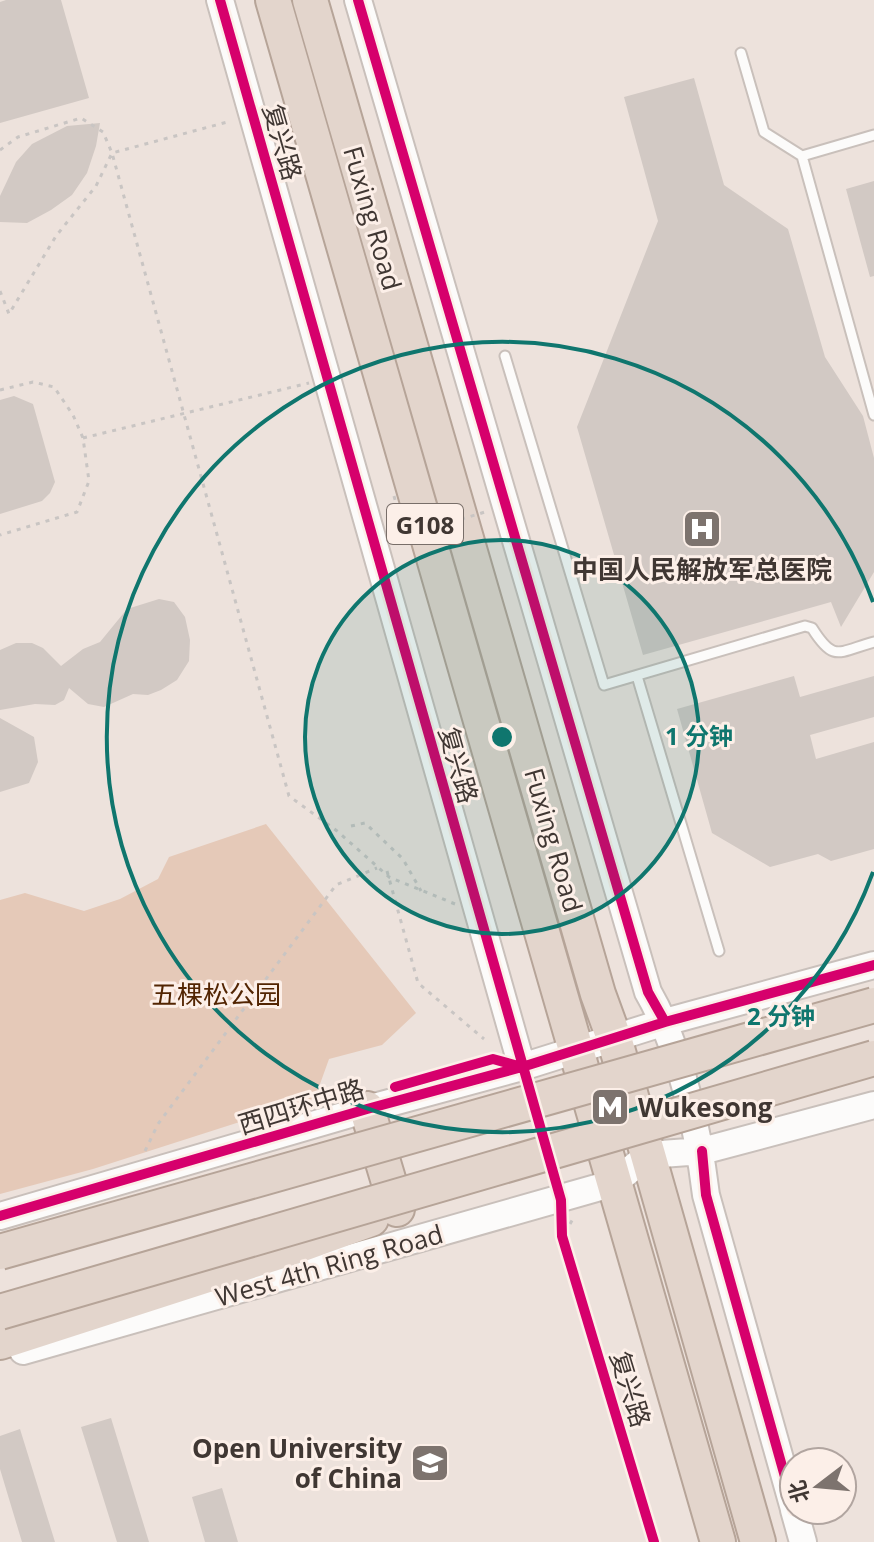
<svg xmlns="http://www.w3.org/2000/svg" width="874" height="1542" font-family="'Open Sans','Noto Sans SC',sans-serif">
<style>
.green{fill:#e5c9b8}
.building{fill:#d2c9c4}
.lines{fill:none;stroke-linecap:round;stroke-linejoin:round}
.lane-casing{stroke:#c9c0bb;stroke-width:13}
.secondary-casing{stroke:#c9c0bb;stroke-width:30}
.highway-casing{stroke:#b6a498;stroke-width:38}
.path{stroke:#c9c5c3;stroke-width:3;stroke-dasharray:4 6;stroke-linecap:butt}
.lane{stroke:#fcfbfa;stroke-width:9}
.secondary{stroke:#fcfbfa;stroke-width:26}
.highway{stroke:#e3d5cc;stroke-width:34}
.highway-bridge-casing{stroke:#b6a498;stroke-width:38;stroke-linecap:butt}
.path-bridge{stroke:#c9c5c3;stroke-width:3;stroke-dasharray:4 6;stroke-linecap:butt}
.highway-bridge{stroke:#e3d5cc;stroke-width:34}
.cycleway-casing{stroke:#fcefe8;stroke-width:15}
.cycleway{stroke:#d6006c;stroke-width:10}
.ring{fill:none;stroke:#0f766e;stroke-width:4}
.labels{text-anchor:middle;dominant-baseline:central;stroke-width:6;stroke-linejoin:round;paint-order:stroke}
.shield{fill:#fcefe8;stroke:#786e69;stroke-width:2}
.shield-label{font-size:24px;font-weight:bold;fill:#403733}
.street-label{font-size:26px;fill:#403733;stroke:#fcefe8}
.poi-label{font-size:26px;font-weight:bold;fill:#403733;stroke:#fcefe8}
.park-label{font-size:26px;fill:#522502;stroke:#fcefe8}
.centre{fill:#0f766e;stroke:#fcefe8;stroke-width:4}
.ring-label{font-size:24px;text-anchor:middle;font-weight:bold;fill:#0f766e;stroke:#fcefe8;stroke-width:6;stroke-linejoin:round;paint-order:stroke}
</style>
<rect width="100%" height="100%" fill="#ede2dc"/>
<path class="green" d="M266,824l150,189 -34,32 -53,14 -14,39 -222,71 -93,25v-294l25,-7 59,18 36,-12 38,-20 11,-22z"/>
<path class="building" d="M6,0h55l28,98 -89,25v-121z
M694,78l30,107 64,44 37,128 38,59 11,42v114l-33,55 -10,-25 -188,53 -66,-228 81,-206 -34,-124z
M100,123l-4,23 -9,27 -15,22 -21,15 -24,13 -27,-1v-26l16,-34 16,-18 35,-18z
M874,181v95l-4,1 -24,-88z
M14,396l19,8 22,78 -5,11 -8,8 -42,13v-114z
M159,599l15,3 11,15 5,23 -1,21 -12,19 -16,10 -13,5 -15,-1 -29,13 -16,-3 -19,-16 -5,12 -9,5 -20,-1 -35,6v-60l16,-7h16l11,5 18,18 22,-17 17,-7 27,-33z
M794,676l6,21 74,-21v41l-64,18 6,24 58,-17v107l-43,12 -13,-7 -48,13 -58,-34 -35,-124z
M0,718l34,19 4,25 -9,21 -29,9z
M111,1418l38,124h-32l-36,-115z
M20,1429l35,113h-33l-22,-73v-33z
M222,1488l16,54h-33l-13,-45z"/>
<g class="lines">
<g class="lane-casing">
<path id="lane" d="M741,53l23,79 38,24 72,-21
M802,156l72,259
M505,356l99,329 201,-59 7,2c22,35 26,24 62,14
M637,676l82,275"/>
</g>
<g class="secondary-casing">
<path id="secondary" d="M220,0l302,1067
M358,0l290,992c33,57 50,138 58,203l88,314
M0,1216l367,-107 155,-42 143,-45 209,-57
M23,1351l591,-168 34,-28 54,-4 172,-46
M794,1510l9,32"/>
</g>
<g class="highway-casing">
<path id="highway" d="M273,0l445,1542
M310,0l288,994 16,44 34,117 110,387
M367,1109l30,100
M0,1342l294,-95 77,-28"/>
</g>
<path class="path" d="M0,150l18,-13 63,-19 22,14 9,21 177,643 48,35 52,46 66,27
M0,291l9,23 47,-78 40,-50 16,-33 119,-32
M0,390l33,-8 21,5 19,28 10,23 6,43 -12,31 -77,23
M83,438l226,-55
M351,826l14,-3 38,36 18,32
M387,871l31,112 66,56
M145,1151l13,-27 178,-239 41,-17
M570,1224l4,-7"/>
<use href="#lane" class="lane"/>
<use href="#secondary" class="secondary"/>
<use href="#highway" class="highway"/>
<g class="highway-bridge-casing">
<path id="highway-bridge" d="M0,1252l874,-247
M0,1312l874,-254"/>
</g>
<path class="path-bridge" d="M394,496l11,40 80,-24"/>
<use href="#highway-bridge" class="highway-bridge"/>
<g class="cycleway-casing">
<path id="cycleway" d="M220,0l341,1200 1,36 92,306
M358,0l290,992 17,30
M395,1087l98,-28 29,8
M702,1151l4,44 88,314
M0,1216l367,-107 155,-42 143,-45 209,-57"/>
</g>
<use href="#cycleway" class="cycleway"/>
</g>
<circle cx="502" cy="737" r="197" fill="#0f766e" fill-opacity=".12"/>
<g class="ring">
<circle cx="502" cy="737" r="197"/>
<path d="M873 872A395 395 0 1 1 873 602"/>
</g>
<defs>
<g id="hospital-square" transform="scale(2)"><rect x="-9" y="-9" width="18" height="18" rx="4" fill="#7d736e" stroke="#fcefe8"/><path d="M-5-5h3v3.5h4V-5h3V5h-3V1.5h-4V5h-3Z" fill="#fff"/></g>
<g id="metro-square" transform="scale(2)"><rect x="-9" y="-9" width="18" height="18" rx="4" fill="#7d736e" stroke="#fcefe8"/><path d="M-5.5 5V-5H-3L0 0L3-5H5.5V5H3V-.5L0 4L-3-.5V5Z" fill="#fff"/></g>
<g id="university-square" transform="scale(2)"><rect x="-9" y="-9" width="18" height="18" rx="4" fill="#7d736e" stroke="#fcefe8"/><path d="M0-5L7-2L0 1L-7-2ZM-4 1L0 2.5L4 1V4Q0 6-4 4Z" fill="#fff"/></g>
</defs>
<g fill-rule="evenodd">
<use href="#hospital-square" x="702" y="529"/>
<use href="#metro-square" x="610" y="1107"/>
<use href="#university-square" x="430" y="1463"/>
</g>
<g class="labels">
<rect class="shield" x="387" y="504" width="76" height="40" rx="6"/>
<g class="shield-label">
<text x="425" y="524">G108</text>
</g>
<g class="street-label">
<text transform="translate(283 142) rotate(74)">复兴路</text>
<text transform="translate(373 218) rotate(74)">Fuxing Road</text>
<text transform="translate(459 765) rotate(74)">复兴路</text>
<text transform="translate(554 840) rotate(74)">Fuxing Road</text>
<text transform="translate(301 1106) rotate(-17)">西四环中路</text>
<text transform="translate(329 1265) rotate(-16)">West 4th Ring Road</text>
<text transform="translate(631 1389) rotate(73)">复兴路</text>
</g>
<g class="poi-label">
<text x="702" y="569">中国人民解放军总医院</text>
<text x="638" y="1107" text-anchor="start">Wukesong</text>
<text x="402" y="1448" text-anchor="end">Open University<tspan x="402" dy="30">of China</tspan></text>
</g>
<g class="park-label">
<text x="216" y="994">五棵松公园</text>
</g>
</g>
<circle cx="502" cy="737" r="12" class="centre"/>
<g class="ring-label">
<text x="699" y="745">1 分钟</text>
<text x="781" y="1025">2 分钟</text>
</g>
<g transform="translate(818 1486) rotate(254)"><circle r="38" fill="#fcefe8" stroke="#b1a5a0" stroke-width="2"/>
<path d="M0-6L14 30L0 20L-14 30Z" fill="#7d736e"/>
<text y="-12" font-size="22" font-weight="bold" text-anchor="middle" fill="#403733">北</text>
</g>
</svg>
